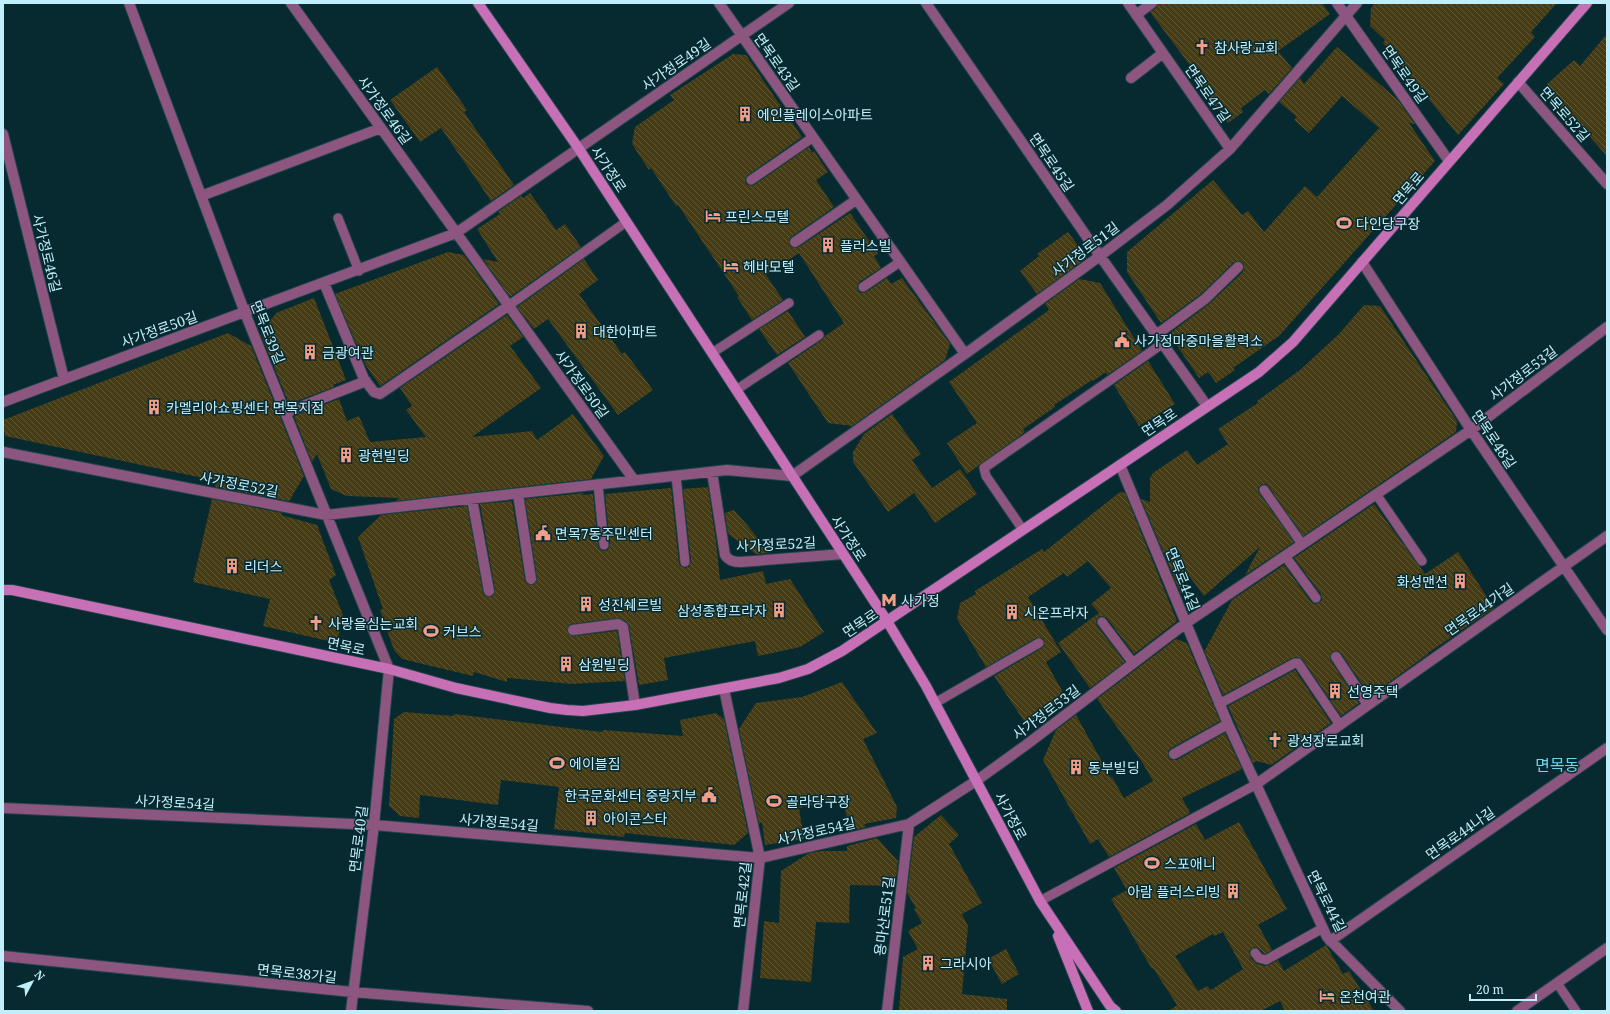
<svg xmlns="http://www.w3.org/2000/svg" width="1610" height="1014" font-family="'Noto Serif','Noto Sans KR',serif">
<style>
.building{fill:url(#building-back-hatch);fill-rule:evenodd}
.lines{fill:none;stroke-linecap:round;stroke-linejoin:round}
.lane-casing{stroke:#21454c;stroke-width:11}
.street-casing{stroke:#21454c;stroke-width:12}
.secondary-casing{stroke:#21454c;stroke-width:12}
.lane{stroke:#8c5680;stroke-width:9}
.street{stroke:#8c5680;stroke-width:10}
.secondary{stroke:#c770b5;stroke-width:10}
.labels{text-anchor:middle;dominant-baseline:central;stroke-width:3;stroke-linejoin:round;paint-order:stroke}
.poi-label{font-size:14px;fill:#c0effb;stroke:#072930;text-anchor:start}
.street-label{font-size:14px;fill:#c0effb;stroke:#072930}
.quarter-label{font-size:16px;fill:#6ed4ec;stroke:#072930}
</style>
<defs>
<pattern id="building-back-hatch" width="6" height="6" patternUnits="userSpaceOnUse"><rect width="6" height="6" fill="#453c15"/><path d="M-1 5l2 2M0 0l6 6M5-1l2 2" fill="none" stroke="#5e5838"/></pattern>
</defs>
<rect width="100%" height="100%" fill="#072930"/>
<path class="building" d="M1158,3h164l8,11 -52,37 14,17 -23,26 -4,-4 -24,18 2,4 -15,11 -30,-40 3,-3 -51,-68 6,-4z
M1375,3h182l-26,29 4,5 -38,41 7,6 -46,51 -75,-92 2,-3 -15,-14 1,-18z
M1607,34v122l-34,-38 -3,2 -24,-26 1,-10 27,-24 6,6z
M1337,47l61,53 17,24 -6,-1 26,38 -156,175 -46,32 2,2 -19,13 -8,-11 -9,6 -30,-44 40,-30 34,-32 1,-4 -1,-5 -4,-2 -5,1 -33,32 -40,29 -34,-51v-20l86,-72 29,35 6,-4 16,21 41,-46 12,11 62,-69 -37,-32 -33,37 -15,-13 3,-3 -18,-15 21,-24 4,6z
M733,54l13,1 56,82 -54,38 -3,5 1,4 5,2 3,-1 55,-38 3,6 2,-2 14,21 -12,8 18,27 -43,30 -2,5 1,4 5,2 4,-1 51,-34 28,41 -4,2 7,12 -22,14 -2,5 1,4 3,2 5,-1 21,-14 4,6 11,-6 48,66 -5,16 -93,66 -24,-3 -40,-60 34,-23 3,-4 19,-13 -45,-70 -33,22 17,25 -31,20 -15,-23 2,-1 -61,-91 -2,1 -25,-38 -2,2 -17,-26 3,-17 39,-27 -4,-5z
M437,67l30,43 -3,2 50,73 -23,16 -50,-73 -21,14 -30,-42z
M530,193l26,37 9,-6 16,23 -71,50 -27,-38 15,3 -21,-33 23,-15 -2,-2 23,-16 2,2z
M1068,232l19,26 -50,36 -17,-23 19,-15 -2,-2z
M448,252l16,3 35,49 -119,82 -15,-22 -30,-70z
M584,259l14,21 -19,14 43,60 3,-2 28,38 -35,25 -70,-96 -14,10 -17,-22z
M1079,279l21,4 42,68 -35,24 -1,-3 -13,9 -1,-1 -38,25 1,2 -32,22 2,3 -58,42 -20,-31 30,-20 -28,-41 100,-72 -4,-6z
M314,298l32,82 -13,5 1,2 -45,17 -28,-70 15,-21z
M1364,305l16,1 77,115 -1,11 -153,104 -34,-49 -3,-3 -5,1 -3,3 1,5 35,49 -49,33 15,-28 -56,49 -20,-27 -3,25 -40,-95 9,3v-24l3,-5 34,-23 10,15 31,-21 -10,-15 40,-26 -1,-2 43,-31 39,-36z
M788,311l17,26 -28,18 -18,-26z
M507,315l16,22 -13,9 31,42 -69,49 60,-6 5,9 36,-26 31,42 -13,23 -195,22 3,-3 -52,-2 -16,-7 -14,-35 -5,8 -18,-46 45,-17 8,22 12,-5 11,26 56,-5 -20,-27 6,-4 -12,-18z
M228,333l23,13 53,130 -15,25 -74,-14 2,-6 -212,-45 -2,-16z
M1148,361l27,43 -36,22 -25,-41z
M892,414l29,40 -9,6 20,28 28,-19 17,25 -42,29 -21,-30 -26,19 -35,-50v-10l11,-18z
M708,487l8,54 4,39 43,-9 3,13 24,-5 34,53 -24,15 -42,9 -3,-15 -91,17 4,22 -29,5 -10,-59 -3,-5 -8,-3 -46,6 -3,1 -2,5 1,4 5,2 44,-5 8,50 -53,3 -65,-6v4l-33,-10 -1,4 -71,-17 -8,-9 -14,-40 3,-1 -25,-72 23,-22 86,-9 16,86 1,3 6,2 3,-1 2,-6 -15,-86 32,-3 13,79 1,3 6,2 3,-1 2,-6 -12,-79 59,-6 -2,2 11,-1 5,52 1,3 5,2 4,-1 2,-6 -5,-50 66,-6 8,75 1,3 5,2 4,-1 2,-6 -8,-72z
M1120,492l5,1 52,128 -43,33 -27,-36 -5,-2 -4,1 -2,5 1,4 28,36 -35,26 -32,-45 41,-30 -8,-9 20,-16 -23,-27 -21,16 -3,-4 -36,24 33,55 -15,10 20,36 -40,26 -32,-48 48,-28 2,-2v-6l-2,-2h-6l-50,29 -29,-48 3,-16 16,-9 -1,-3 67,-42 2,3z
M212,499l70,14 -1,2 36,10 19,50 -7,5 14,35 -6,28 -74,-17 7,-27 -77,-17z
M1374,504l51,70 33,-22 36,56 -66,45v1l-58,42 -29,-43 -5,-2 -4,1 -2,5 1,4 28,42 -18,13 -38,-56 -5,-3 -6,1 -69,37 -19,-45h1l27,-50 52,-35 27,37 3,2 5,-1 3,-3 -1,-6 -27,-36z
M734,510l14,16 21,27 -13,1 -28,-20 -3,-21z
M1176,639l11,4 33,78 -49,27 -3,3v6l3,3h6l48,-27 17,36 -60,29 8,15 -81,44 -11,-18 -8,5 -47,-84 13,-30 20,-15 35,63 1,-1 12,21 29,-17 -11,-19 -45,-63z
M1295,670l36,53 -60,42 -14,-4 -4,2 -25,-57z
M842,682l35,51 -14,6 34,68 -1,11 -32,6 2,3 -16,4 -1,-3 2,-1h-2l-6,-28 -44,9 5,31 -39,6 -3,-23 -3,2 -20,-95 17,-26 46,-6z
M404,712l49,4 1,-2 148,18 1,-2 80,6 -3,-16 36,-7 8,6 24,114 -14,12 -109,-12 -1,4 -70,-8 5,-42 -58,-7 -3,25 -78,-10 -1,23 -19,-2 -11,-10 5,-87z
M941,815l18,20 -10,9 33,59 -20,11 6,12 -6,68 45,5v12h-108l4,-54 15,-8 -10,-18 14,-8 -8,-14 2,-1 -9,-15 7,-56z
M1239,822l48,87 -29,16 14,25 -7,4 -7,-6 -4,-1 -5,4 1,6 7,7 8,2 4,-1 9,-5 6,11 42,-26 17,29 6,-3 25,40h-89l-5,-10 -19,10h-92l8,-6 -24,-37 -1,1 -41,-70 16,-9 -13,-22 82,-44 9,16zM1223,932l20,37 -32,21 -4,-4 -9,5 -23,-35 38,-22 1,2z
M877,838l21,23 -3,25 -45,-1 -1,38 -33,-1 -5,60 -51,-4 4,-57 15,2 2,-52 28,-18 13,-2h25v-5z
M1006,949l13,25 -17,10 -14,-25z"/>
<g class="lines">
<g class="lane-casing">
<path id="lane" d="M751,180l61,-42
M338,218l21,53
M863,287l37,-25
M508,306l118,-84
M712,353l77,-50
M736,390l83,-55
M676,476l9,86
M598,484l6,61
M1264,490l38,54
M1376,494l46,67
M1023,530l-37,-54 -2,-8 178,-124
M1285,556l31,42
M1102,622l31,41
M935,703l104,-60
M1219,704l76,-41h3l42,62
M1040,901l215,-116
M1255,953l4,5 7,2 57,-32
M1557,983l19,28"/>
</g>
<g class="street-casing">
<path id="street" d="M129,3l116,310 144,356 -15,156 -23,186
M291,3l343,477
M719,3l246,351
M926,3l174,253 107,150
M1128,3l102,146
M1337,3l112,158
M1136,15l16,-12
M1131,78l32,-25
M1518,82l89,102
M3,134l61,245
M201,196l180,-68
M795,242l61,-42
M1362,262l109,168 136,200
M324,283l40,96 10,13 6,2 128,-88
M1156,335l49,-36 33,-32
M3,402l453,-169 333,-230
M285,413l81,-32
M3,452l323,63 401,-45 65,6 173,-122 135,-98 67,-51 63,-56 127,-146
M1120,465l108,259 99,213 73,74
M712,472l13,83c4,6 9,7 16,7l102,-8
M518,494l13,85
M472,499l17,92
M573,630l45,-6 5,3 12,78
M1336,657l32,48
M724,689l36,169 -17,153
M1174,754l54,-30
M1255,785l352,-249
M3,808l371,17 386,33 149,-34 67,-43 50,-36 160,-122 285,-193 136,-103
M1330,941l277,-193
M3,956l349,36 236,19
M887,1011l22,-187
M1517,1011l90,-63"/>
</g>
<g class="secondary-casing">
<path id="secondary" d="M478,3l101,146 308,472 39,65 114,215 70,105 6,5
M3,590h9l377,79 67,19 94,20 17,2 16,1 52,-6 144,-27 29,-9 34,-18 417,-279 34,-30 294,-339
M1058,936l30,75"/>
</g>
<use href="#lane" class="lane"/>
<use href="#street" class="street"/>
<use href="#secondary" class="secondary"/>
</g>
<defs>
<g id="church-bare" transform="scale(1.2)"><path d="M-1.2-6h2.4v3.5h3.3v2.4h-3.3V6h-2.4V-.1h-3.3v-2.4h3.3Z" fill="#f49e88" stroke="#072930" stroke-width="2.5" paint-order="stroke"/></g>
<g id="building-bare" transform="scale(1.2)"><path d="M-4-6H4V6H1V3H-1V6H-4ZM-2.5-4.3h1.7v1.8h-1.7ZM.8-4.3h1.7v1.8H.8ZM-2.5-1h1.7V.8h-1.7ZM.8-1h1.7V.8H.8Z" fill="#f49e88" stroke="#072930" stroke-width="2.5" paint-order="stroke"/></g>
<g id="hotel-bare" transform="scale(1.2)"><path d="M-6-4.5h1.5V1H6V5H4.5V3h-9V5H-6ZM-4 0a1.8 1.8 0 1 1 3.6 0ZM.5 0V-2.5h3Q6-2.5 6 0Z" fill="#f49e88" stroke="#072930" stroke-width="2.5" paint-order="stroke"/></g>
<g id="stadium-bare" transform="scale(1.2)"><path d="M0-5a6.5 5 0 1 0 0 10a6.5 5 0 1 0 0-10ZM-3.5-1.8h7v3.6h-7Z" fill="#f49e88" stroke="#072930" stroke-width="2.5" paint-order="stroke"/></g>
<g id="civic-bare" transform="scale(1.2)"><path d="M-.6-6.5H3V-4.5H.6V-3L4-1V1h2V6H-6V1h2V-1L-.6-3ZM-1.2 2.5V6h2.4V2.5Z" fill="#f49e88" stroke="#072930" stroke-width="2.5" paint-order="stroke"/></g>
<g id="metro-bare" transform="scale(1.2)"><path d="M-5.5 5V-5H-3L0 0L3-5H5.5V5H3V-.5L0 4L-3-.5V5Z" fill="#f49e88" stroke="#072930" stroke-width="2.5" paint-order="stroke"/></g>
</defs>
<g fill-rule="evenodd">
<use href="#church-bare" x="1202" y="47"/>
<use href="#building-bare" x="745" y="114"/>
<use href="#hotel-bare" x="713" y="216"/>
<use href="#stadium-bare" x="1344" y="223"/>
<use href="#building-bare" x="828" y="245"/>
<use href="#hotel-bare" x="731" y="266"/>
<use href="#building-bare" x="581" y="331"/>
<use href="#civic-bare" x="1122" y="340"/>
<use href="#building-bare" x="310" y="352"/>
<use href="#building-bare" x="154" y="407"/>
<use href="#building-bare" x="346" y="455"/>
<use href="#civic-bare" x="543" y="533"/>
<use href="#building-bare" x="232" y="566"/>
<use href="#building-bare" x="1460" y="581"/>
<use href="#metro-bare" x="889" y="600"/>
<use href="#building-bare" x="586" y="604"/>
<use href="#building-bare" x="779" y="610"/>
<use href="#building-bare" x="1012" y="612"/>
<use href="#church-bare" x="316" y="623"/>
<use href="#stadium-bare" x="431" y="631"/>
<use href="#building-bare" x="566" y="664"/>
<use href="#building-bare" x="1335" y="691"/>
<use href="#church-bare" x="1275" y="740"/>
<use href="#stadium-bare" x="557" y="763"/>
<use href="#building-bare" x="1076" y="767"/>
<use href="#civic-bare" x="709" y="795"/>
<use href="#stadium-bare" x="774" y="801"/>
<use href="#building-bare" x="591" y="818"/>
<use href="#stadium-bare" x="1152" y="863"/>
<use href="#building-bare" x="1233" y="891"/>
<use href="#building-bare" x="928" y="963"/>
<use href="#hotel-bare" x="1327" y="996"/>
</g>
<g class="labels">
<g class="poi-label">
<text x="1214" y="47">참사랑교회</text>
<text x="757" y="114">에인플레이스아파트</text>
<text x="725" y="216">프린스모텔</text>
<text x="1356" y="223">다인당구장</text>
<text x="840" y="245">플러스빌</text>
<text x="743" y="266">헤바모텔</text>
<text x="593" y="331">대한아파트</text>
<text x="1134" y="340">사가정마중마을활력소</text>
<text x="322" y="352">금광여관</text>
<text x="166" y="407">카멜리아쇼핑센타 면목지점</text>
<text x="358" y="455">광현빌딩</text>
<text x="555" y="533">면목7동주민센터</text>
<text x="244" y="566">리더스</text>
<text x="1448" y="581" text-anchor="end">화성맨션</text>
<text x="901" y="600">사가정</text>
<text x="598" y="604">성진쉐르빌</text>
<text x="767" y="610" text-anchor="end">삼성종합프라자</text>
<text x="1024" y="612">시온프라자</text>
<text x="328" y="623">사랑을심는교회</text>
<text x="443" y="631">커브스</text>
<text x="578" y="664">삼원빌딩</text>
<text x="1347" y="691">선영주택</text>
<text x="1287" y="740">광성장로교회</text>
<text x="569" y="763">에이블짐</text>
<text x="1088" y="767">동부빌딩</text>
<text x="697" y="795" text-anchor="end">한국문화센터 중랑지부</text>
<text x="786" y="801">골라당구장</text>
<text x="603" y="818">아이콘스타</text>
<text x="1164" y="863">스포애니</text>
<text x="1221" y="891" text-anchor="end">아람 플러스리빙</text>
<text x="940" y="963">그라시아</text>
<text x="1339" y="996">온천여관</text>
</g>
<g class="street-label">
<text transform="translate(777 62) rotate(55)">면목로43길</text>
<text transform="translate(676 64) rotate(-35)">사가정로49길</text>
<text transform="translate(1405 74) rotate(55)">면목로49길</text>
<text transform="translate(1208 93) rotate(55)">면목로47길</text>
<text transform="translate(385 110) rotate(54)">사가정로46길</text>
<text transform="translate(1565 114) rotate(49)">면목로52길</text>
<text transform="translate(1052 162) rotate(56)">면목로45길</text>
<text transform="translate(609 169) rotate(57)">사가정로</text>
<text transform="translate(1408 188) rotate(-49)">면목로</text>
<text transform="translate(1085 249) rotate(-37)">사가정로51길</text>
<text transform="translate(47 253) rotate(76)">사가정로46길</text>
<text transform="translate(159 329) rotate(-20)">사가정로50길</text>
<text transform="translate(268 332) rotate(68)">면목로39길</text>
<text transform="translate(1523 373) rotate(-37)">사가정로53길</text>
<text transform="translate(582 384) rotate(54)">사가정로50길</text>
<text transform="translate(1159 422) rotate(-34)">면목로</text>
<text transform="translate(1494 439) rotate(56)">면목로48길</text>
<text transform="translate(239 484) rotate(11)">사가정로52길</text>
<text transform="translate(849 538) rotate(57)">사가정로</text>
<text transform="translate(776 544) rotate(-3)">사가정로52길</text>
<text transform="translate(1183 579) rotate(68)">면목로44길</text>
<text transform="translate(1479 609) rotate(-35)">면목로44가길</text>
<text transform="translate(860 623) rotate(-34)">면목로</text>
<text transform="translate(346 646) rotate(12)">면목로</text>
<text transform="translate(1046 712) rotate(-37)">사가정로53길</text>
<text transform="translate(175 802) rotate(3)">사가정로54길</text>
<text transform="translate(1011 816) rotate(62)">사가정로</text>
<text transform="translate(499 822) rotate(5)">사가정로54길</text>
<text transform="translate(816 831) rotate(-13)">사가정로54길</text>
<text transform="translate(1460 833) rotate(-35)">면목로44나길</text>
<text transform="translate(358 839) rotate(-83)">면목로40길</text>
<text transform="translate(742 895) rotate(-84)">면목로42길</text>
<text transform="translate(1327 901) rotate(63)">면목로44길</text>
<text transform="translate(884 916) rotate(-83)">용마산로51길</text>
<text transform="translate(297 973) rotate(6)">면목로38가길</text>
</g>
<g class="quarter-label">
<text x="1557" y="765">면목동</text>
</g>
</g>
<rect width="1610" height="1014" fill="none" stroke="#c0effb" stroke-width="8"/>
<g transform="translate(32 982) rotate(49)" stroke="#072930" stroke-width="3" paint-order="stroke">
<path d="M0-3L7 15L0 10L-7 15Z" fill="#c0effb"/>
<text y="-6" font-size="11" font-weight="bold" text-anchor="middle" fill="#c0effb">N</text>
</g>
<path d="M1470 994v6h66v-6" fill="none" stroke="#c0effb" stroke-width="2"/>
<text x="1476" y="994" font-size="12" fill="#c0effb" stroke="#072930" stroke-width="3" paint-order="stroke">20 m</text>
</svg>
